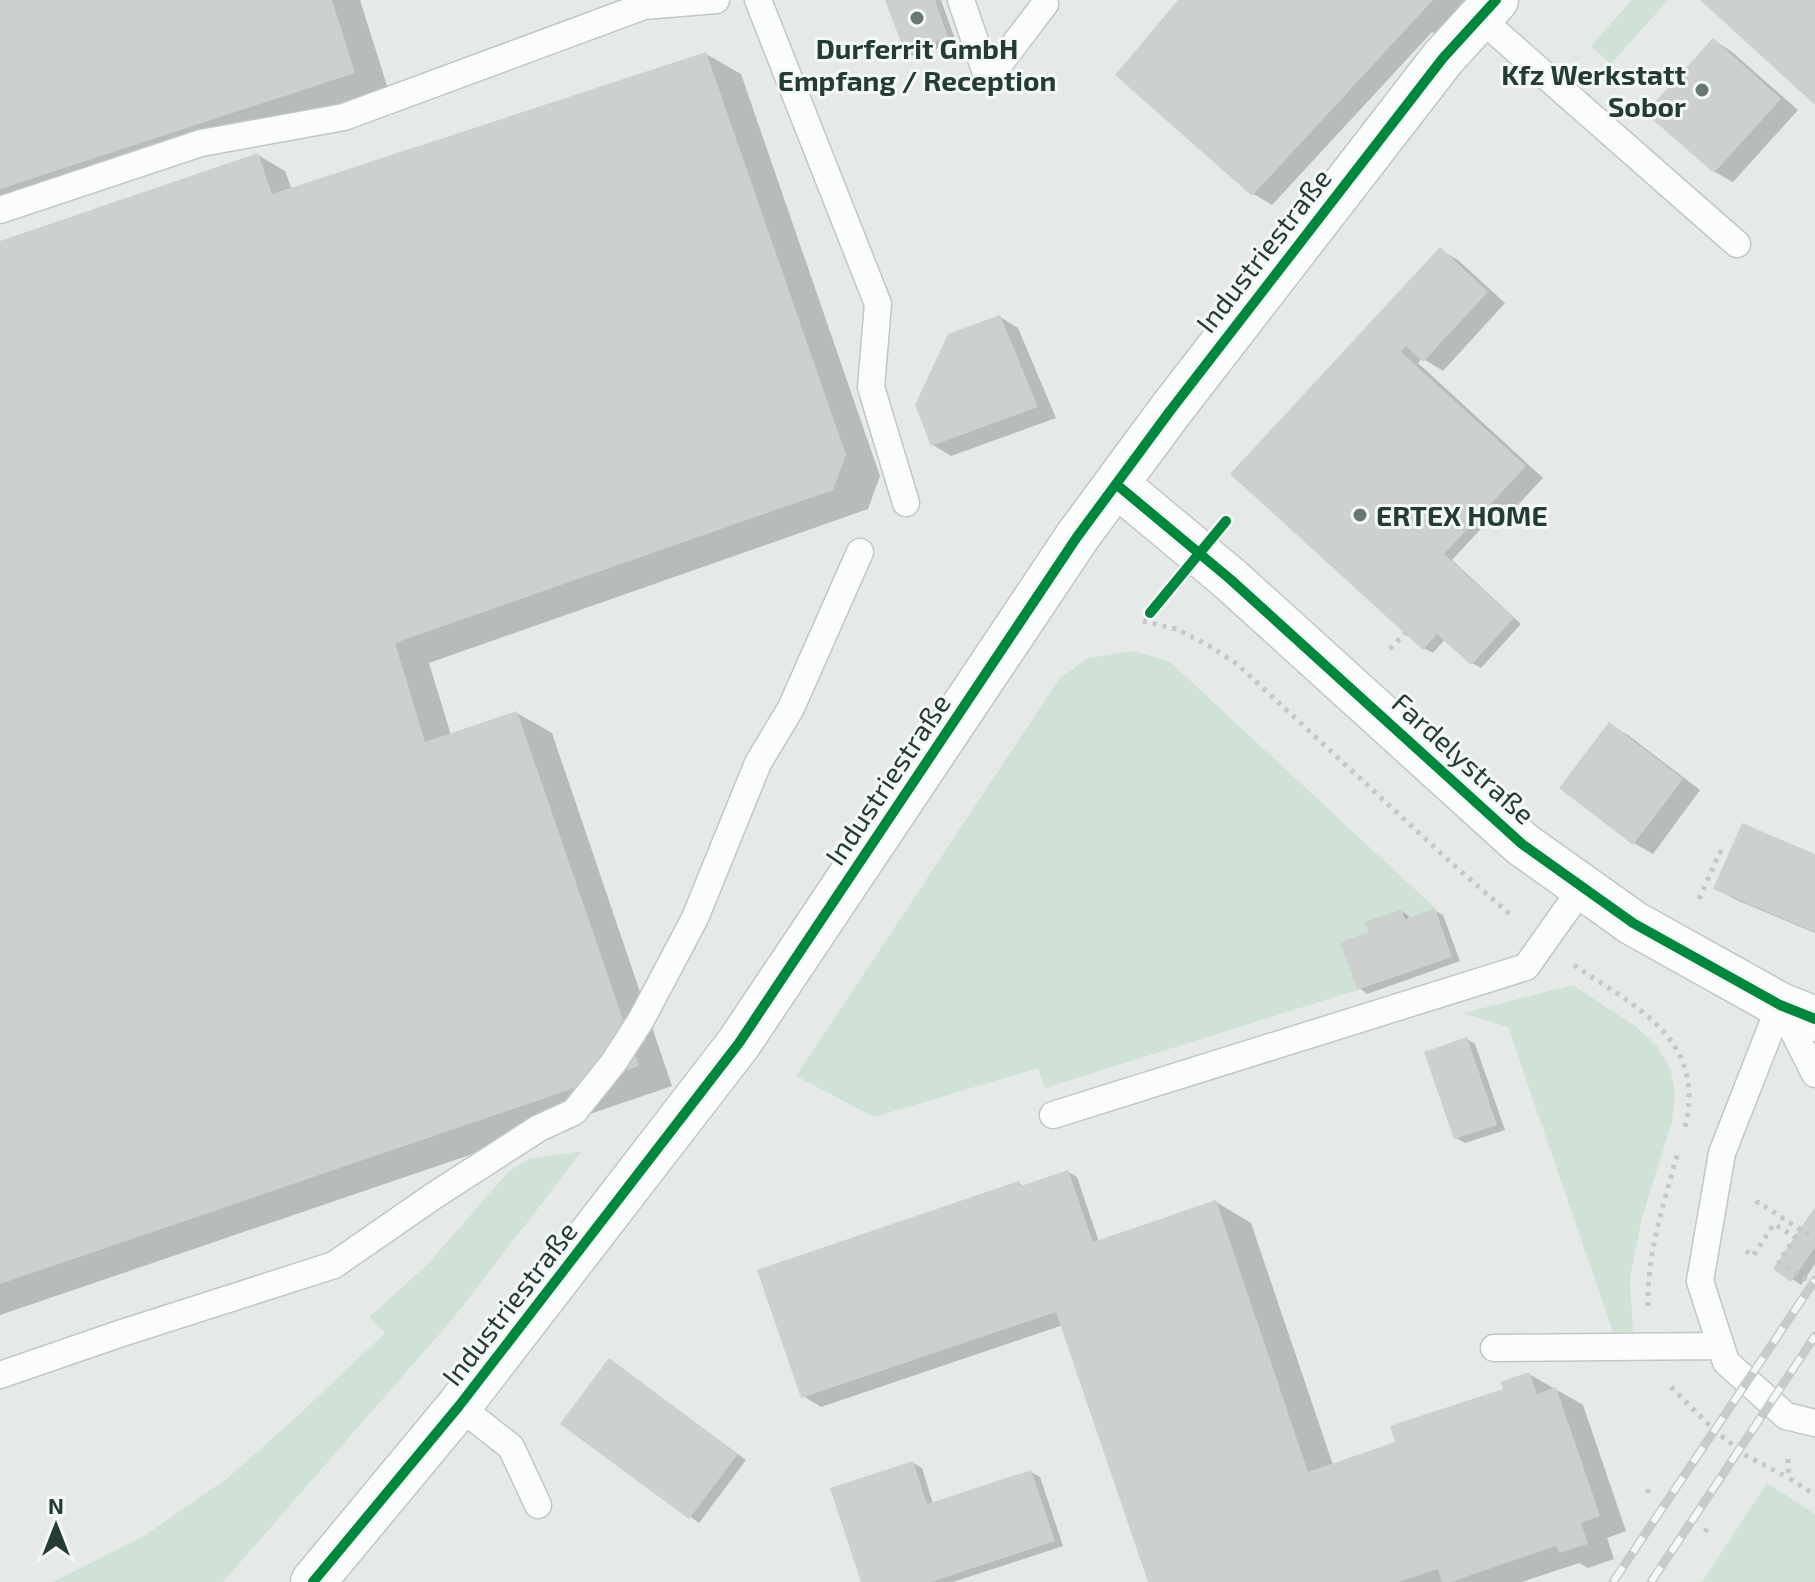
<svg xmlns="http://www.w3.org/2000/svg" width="1815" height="1582" font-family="'Exo 2',sans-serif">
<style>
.green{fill:#d0e1d6}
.shadow{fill:#0003}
.building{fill:#ccd1cf}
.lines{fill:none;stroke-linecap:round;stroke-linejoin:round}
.service-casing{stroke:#c2c7c5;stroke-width:29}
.tertiary-casing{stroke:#c2c7c5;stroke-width:47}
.path{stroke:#c2c9c6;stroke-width:5;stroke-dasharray:4 6;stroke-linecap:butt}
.service{stroke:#fbfcfc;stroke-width:26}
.tertiary{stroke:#fbfcfc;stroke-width:44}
.rail-casing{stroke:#c7cbca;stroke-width:9}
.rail{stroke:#f4f8f6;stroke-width:6;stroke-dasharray:18;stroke-linecap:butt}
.cycleway-casing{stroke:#f4f8f6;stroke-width:15}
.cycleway{stroke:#00873e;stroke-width:10}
.poi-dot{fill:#687874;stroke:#f4f8f6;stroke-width:3}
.labels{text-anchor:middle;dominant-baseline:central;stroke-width:6;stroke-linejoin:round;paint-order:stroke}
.poi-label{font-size:28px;font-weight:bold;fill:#253b36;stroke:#f4f8f6}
.street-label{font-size:28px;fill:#253b36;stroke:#f4f8f6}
</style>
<rect width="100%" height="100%" fill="#e5eae8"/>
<path class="green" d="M1632,0h36l-57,64 -20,-18z
M1134,651l35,10 266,247 -95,34 17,48 -312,98 -7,-20 -164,49 -78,-41 264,-398 28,-20z
M1573,985l65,43 19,18 13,22 5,24 -3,29 -30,97 -12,60 3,54h-20l-105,-305 -45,-14z
M582,1151l-127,165 -232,266h-170l91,-46 85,-59 75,-67 81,-77 -16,-16 58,-52 81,-93 21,-13z
M1767,1483l48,31v68h-113z"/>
<path class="shadow" d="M0,0h360l29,92 -389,128z
M887,0h54l15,42 -41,15 -9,-5z
M1180,0h295l-35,37 -8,-5 -160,173 -18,-11 -136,-119z
M1713,40l18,11 67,59 -65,72 -18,-10z
M706,54l35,20 139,402 -12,33 -439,154 22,72 66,-22 35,20 120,353 -672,229v-1072l258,-88 27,16 7,19z
M1440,250l18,10 47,43 -62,68 -21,-13 -4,5 125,115 -29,31 -10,-5 -52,56 69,64 -40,44 -9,-5 -27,-24 -12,14 -9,-5 -191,-174z
M1000,317l18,11 38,90 -105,38 -18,-11z
M1610,725l18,10 72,55 -47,64 -19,-11z
M1815,856v77l-81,-34 -18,-11z
M1434,910l9,5 17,46 -93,33 -8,-6 12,-55 31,-22 9,7z
M1467,1039l8,5 30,86 -40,13 -9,-5z
M1068,1172l9,5 22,65 117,-40 35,21 82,242 65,-22 107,-53 24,-16 54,31 43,126 -19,7 7,21 -26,9 -9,-5 -57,19h-372l-87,-257 -242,82 -18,-11 216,-213 6,4z
M1815,1211v53l-14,21 -25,-17z
M618,1366l128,94 -47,63 -136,-100z
M913,1463l9,5 11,36 98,-32 9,5 23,69 -110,36h-89z"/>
<path class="building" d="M0,0h332l23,73 -355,116z
M885,0h50l13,37 -43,16z
M1178,0h255l-181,196 -137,-121z
M1700,0h115v105z
M1713,38l68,61 -67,74 -69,-60z
M706,52l140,403 -13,35 -438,153 30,99 92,-31 122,355 -639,218v-1043l258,-88 14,41z
M1440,247l48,45 -65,70 -17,-16 -5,6 125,114 -82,88 70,64 -43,47 -34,-31 -14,16 -193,-176z
M1000,315l38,92 -107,39 -16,-41 33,-71z
M1609,722l74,57 -50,66 -74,-57z
M1742,823l73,31v78l-102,-43z
M1435,908l17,49 -95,33 -17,-48 28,-10 -3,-10 37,-13 3,10z
M1467,1037l30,88 -43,14 -30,-87z
M1068,1170l25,72 123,-42 92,272 87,-30 -5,-16 113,-37 -3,-7 29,-10 8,22 19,-7 44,129 -19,7 7,21 -29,9 -3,-7 -105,36h-9l-4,-13 -39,13h-251l-92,-270 -255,86 -44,-128 262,-89 2,5z
M1815,1207v40l-24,35 -18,-13z
M609,1358l129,96 -49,65 -129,-95z
M913,1461l14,43 104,-34 24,71 -124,41h-70l-31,-94z"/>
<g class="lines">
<g class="service-casing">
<path id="service" d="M758,0l120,304 -7,83 35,116
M961,0l27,79
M1480,18l257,226
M988,79l57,-75
M0,210l201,-67 143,-26 300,-111 72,-6
M1780,1005l-58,148 -22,128 26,81 60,54 29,7
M1780,1005l35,69
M1053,1115l473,-148 56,-79
M1494,1348l226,-2
M0,1375l119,-41 215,-69 101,-70 104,-67 35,-16 40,-50 27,-42 54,-102 63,-155 33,-55 69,-156
M459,1406l52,41 27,58"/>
</g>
<g class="tertiary-casing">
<path id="tertiary" d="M1116,484l114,95 292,265 111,79 147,82 35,14
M313,1582l146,-176 280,-363 338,-506 93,-126 273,-353 53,-58"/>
</g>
<path class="path" d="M1143,621l33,8 32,16 29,19 210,195 66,58
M1390,649l15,-16
M1699,899l21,-47 7,4
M1574,965c63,43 135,75 110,166
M1756,1204l2,-2 57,37
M1746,1251l7,5 21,-32 21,13 -16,25 36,23
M1648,1306c-1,-53 16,-103 30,-154
M1671,1387l43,43 33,26 42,22
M1788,1459l1,19 26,17
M1648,1489v8
M1705,1532l4,-7"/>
<use href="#service" class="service"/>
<use href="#tertiary" class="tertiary"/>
<g class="rail-casing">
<path id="rail" d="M1613,1582l202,-302
M1651,1582l164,-246"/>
</g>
<use href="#rail" class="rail"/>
<g class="cycleway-casing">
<path id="cycleway" d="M1116,484l114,95 292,265 111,79 147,82 35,14
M1150,613l76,-92
M313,1582l146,-176 280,-363 338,-506 93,-126 273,-353 53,-58"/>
</g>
<use href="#cycleway" class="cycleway"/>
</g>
<g class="poi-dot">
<circle cx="917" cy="18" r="8"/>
<circle cx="1702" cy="90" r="8"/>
<circle cx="1360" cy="515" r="8"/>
</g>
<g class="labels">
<g class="poi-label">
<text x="917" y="48">Durferrit GmbH<tspan x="917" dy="32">Empfang / Reception</tspan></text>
<text x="1686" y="74" text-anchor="end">Kfz Werkstatt<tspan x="1686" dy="32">Sobor</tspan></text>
<text x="1376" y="515" text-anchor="start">ERTEX HOME</text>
</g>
<g class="street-label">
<text transform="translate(1263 250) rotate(-52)">Industriestraße</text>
<text transform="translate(1464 758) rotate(42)">Fardelystraße</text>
<text transform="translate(887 779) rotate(-56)">Industriestraße</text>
<text transform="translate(509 1303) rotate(-52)">Industriestraße</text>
</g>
</g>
<g transform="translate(56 1526)" stroke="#f4f8f6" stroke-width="6" paint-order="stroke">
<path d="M0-6L14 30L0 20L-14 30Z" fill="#253b36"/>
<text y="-12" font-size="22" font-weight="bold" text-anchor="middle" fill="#253b36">N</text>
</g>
</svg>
